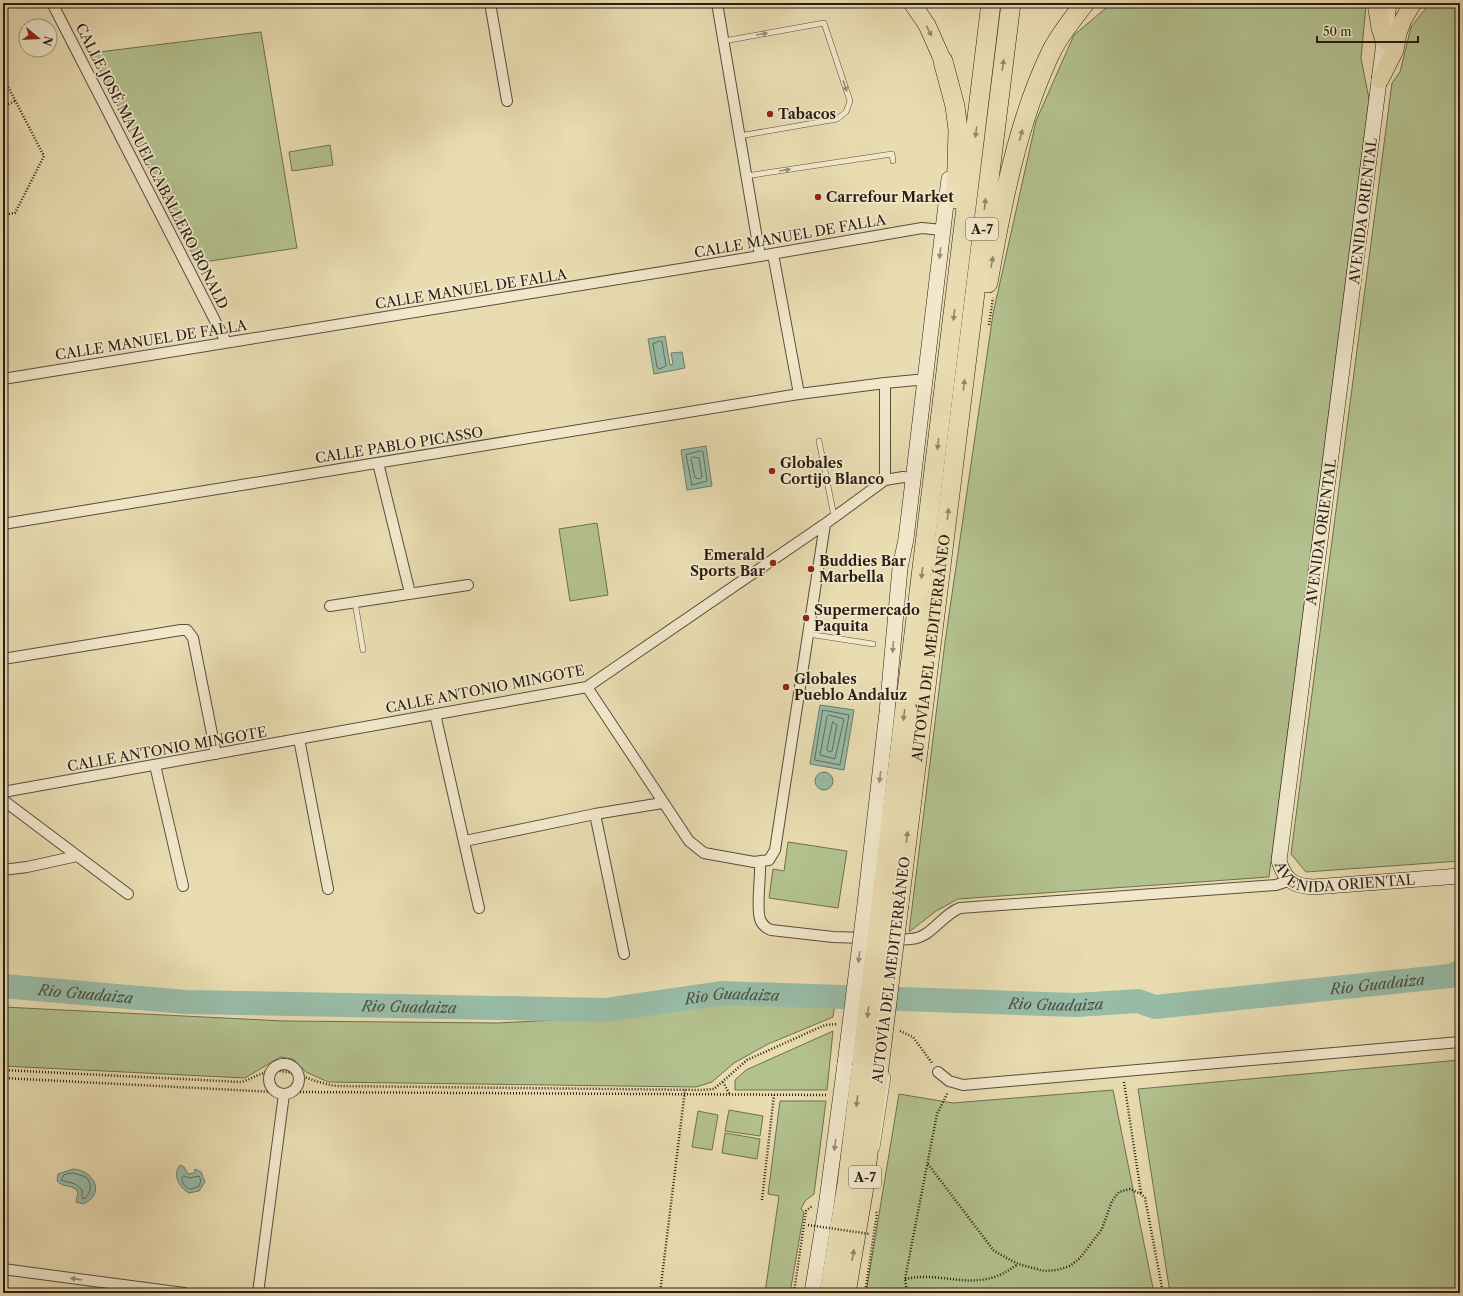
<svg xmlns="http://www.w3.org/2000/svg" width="1463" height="1296" font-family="'Libre Caslon Text',serif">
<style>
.green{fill:#b3c18f;stroke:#6e6f52}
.water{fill:#98bca7;stroke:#6c7c6d}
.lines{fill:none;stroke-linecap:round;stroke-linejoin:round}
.shore{stroke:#606c5e;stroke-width:1}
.river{stroke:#98bca7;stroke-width:24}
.lane-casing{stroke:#594d3c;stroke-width:6}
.street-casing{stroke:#594d3c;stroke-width:12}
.secondary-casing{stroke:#291d15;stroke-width:16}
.primary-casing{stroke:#291d15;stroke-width:18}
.highway-casing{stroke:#291d15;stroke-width:20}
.path{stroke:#291d15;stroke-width:2.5;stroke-dasharray:1 2;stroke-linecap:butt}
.lane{stroke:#f1e8cc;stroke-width:5}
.street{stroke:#f1e8cc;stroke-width:10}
.secondary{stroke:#f1e8cc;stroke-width:15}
.primary{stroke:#e9dcb1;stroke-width:17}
.highway{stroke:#e9dcb1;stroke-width:19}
.secondary-bridge-casing{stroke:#291d15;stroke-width:16;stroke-linecap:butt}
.highway-bridge-casing{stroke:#291d15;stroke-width:20;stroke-linecap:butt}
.path-bridge{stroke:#291d15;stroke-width:2.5;stroke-dasharray:1 2;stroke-linecap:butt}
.secondary-bridge{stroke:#f1e8cc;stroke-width:15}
.highway-bridge{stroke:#e9dcb1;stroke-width:19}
.oneway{fill:#93866b}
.oneway2{fill:#978d7a}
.poi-dot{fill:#8f2418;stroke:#f1e8cc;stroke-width:1.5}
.labels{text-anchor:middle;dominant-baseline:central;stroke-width:3.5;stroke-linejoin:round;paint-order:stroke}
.shield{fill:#f1e8cc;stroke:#655a4c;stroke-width:1}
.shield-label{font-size:13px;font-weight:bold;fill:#291d15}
.poi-label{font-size:14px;font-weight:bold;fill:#291d15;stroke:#f1e8cc;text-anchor:start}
.street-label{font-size:14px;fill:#291d15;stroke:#f1e8cc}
.water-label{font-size:15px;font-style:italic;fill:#4a4d41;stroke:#f1e8cc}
</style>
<rect width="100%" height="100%" fill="#e9dcb1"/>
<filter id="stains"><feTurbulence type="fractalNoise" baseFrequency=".005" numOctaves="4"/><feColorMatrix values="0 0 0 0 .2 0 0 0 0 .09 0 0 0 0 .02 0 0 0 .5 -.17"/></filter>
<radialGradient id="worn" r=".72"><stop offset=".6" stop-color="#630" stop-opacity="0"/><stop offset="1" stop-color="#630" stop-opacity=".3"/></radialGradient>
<path class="green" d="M1112,3h253l1,2 -5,53 8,41 -100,778 -311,22 -22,12 -27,21 36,-290 48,-328 43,-193 38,-86z
M1430,3h30v858l-154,11 -15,-18 101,-771 8,-11 11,-45z
M261,32l36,216 -100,15 -106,-210z
M330,145l3,20 -41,6 -3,-19z
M597,523l11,72 -38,6 -11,-72z
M788,842l59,9 -9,57 -69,-10 4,-29 11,2z
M740,999l95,4 -2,14 -65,27 -34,19 -22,19 -16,5 -368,-5 -22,-10 -13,-13 -13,-2 -35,21 -242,-12v-59l281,14 214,2 95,-5 79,-14z
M833,1031l-6,59h-92v-10l11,-10z
M1460,1060v185h-2l-1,48h-287l-32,-204z
M1113,1090l41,203h-288l33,-199 54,9z
M780,1101h46l-12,93 -9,7 -4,8 3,3 -14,81h-25l14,-97 -11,-2z
M729,1110l34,6 -3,20 -35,-5z
M698,1111l20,4 -6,35 -20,-3z
M725,1133l35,6 -3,20 -35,-6z"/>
<path class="water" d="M665,336l5,29 3,-1 -2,-11 11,-1 3,16 -31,6 -6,-35z
M706,446l6,40 -25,4 -6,-40z
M820,705l34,5 -10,60 -34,-6z
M815 781a9 9 0 1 1 18 0a9 9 0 1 1-18 0Z
M180,1165l4,2 4,7 6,-1 1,-4 6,3 4,10 -6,9 -10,2c-10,-5 -17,-19 -9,-28z
M73,1169c23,2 32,26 10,35l-7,-2 2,-9c-4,-10 -14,-4 -21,-12l1,-7z"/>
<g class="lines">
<path class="shore" d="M660,341l2,1 4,24 -7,3 -2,-2 -4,-23z
M701,451l2,1 4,29 -15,4 -6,-30z
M693,457l6,1 3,19 -2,2 -5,-1 -4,-19z
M823,710l26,5 -9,50 -25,-5z
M829,715l15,4 -9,40 -15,-4 7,-38z
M833,722l4,3 -5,26 -2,1 -3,-2z
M73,1173l13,4c6,7 6,15 -2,22l-2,-1v-8l-7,-6 -14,-4 3,-5z
M184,1176l6,2 9,-2 2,4 -2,6 -7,3c-6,0 -11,-6 -10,-12z"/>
<path class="river" id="s1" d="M3,986l182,16 160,3 261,5 117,-17 353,12 62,-4 17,6 295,-31 10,-4"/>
<g class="lane-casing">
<path id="lane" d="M724,41l100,-18 26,78 -4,11 -9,7 -98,17
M746,176l146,-22 1,7
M819,441l15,75
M355,602l8,48
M808,634l65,10
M877,1148l11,-71 -3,-6"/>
</g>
<g class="street-casing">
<path id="street" d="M52,3l174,339
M490,3l17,98
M717,3l43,253
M773,254l26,140
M3,379l757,-123 162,-28 20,2
M885,383v97
M378,463l32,130
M3,524l796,-130 86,-11 31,-3 9,2
M330,606l138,-21
M3,659l178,-29h6l6,8 23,116
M587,687l102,154 15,12 50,9 15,-2 6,-10 50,-326
M435,714l44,194
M299,739l29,150
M155,765l28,121
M3,792l584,-105 238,-163 60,-44 18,-3 11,1
M3,800l125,94
M595,814l29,140
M465,841l130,-27 67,-11
M760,862c1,16 -4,44 0,57 2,6 6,9 11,11l62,7 32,1
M3,870l24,-3 50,-11
M891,939c7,0 13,1 19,0 22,-1 31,-24 50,-31l316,-23 12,-4
M269 1079a15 15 0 1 1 30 0a15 15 0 1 1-30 0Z
M938,1072l11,9 14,4 497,-43
M3,1269l181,24
M258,1293l26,-199"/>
</g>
<g class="secondary-casing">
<g id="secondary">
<path id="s2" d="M1389,3l-110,858c6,19 14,25 34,26l147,-11"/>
<path d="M865,904l22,-192 13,-144 6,-29 43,-360"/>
<path d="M812,1293l14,-86 19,-143"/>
</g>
</g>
<g class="primary-casing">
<path id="primary" d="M912,3l15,22 16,36
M1380,80l15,-30 3,-17 5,-13 10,-17"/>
</g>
<g class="highway-casing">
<g id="highway">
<path d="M1377,3l4,25 4,12"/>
<path d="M943,61l12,45 3,24 -2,69"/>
<path d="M988,283c13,-75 30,-164 64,-233 9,-17 21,-32 33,-47"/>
<path d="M881,904l110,-901"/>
<path id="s3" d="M899,904l112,-901"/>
<path d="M829,1293l18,-109 15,-122"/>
<path d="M846,1293l17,-100 17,-134"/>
</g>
</g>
<path class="path" d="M3,107l12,-6
M3,215l12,-2 29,-57 -40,-77
M989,325l4,-27
M900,1031l13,6 19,26
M3,1070l238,12c11,-3 19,-9 30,-11 24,-2 43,13 67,15l363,4 13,-1 33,-29 78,-35 12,-1
M3,1078l271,14
M723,1082l7,13
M1124,1082l17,111
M294,1092l533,3
M928,1164l66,87 24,13 26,7 13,-1 13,-4 10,-8 22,-29 10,-28 7,-9 11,-3 11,5 4,4 18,95
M762,1200l12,-105
M905,1279c43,-9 71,17 113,-15
M660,1293l25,-203
M796,1293l-2,-1 12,-81 6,-5
M865,1293l12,-79 -1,-3
M907,1293l-2,-14 32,-165 11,-22"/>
<use href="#lane" class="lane"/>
<use href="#street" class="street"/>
<use href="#secondary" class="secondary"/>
<use href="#primary" class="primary"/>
<use href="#highway" class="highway"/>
<g class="secondary-bridge-casing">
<path id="secondary-bridge" d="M845,1064l20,-160"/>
</g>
<g class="highway-bridge-casing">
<path id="highway-bridge" d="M880,1059l19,-155
M862,1062l19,-158"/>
</g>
<path class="path-bridge" d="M808,1225l62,9"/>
<use href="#secondary-bridge" class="secondary-bridge"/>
<use href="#highway-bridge" class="highway-bridge"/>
</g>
<defs><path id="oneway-solid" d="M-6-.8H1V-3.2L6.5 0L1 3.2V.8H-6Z"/></defs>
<g class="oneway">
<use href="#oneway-solid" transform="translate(929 31) rotate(63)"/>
<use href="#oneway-solid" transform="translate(1003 65) rotate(-82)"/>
<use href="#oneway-solid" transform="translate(976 132) rotate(97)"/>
<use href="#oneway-solid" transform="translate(1021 135) rotate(-75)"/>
<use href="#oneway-solid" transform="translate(985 204) rotate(-83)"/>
<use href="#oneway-solid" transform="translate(992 262) rotate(-80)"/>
<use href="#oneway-solid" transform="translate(954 315) rotate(97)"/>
<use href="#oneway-solid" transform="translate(964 385) rotate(-83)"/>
<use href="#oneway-solid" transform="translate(938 444) rotate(97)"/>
<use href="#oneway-solid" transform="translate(948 514) rotate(-83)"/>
<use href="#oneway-solid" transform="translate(922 573) rotate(97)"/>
<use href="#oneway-solid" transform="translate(904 715) rotate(97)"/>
<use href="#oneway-solid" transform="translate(907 837) rotate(-83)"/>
<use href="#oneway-solid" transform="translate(868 1012) rotate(97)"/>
<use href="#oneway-solid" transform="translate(857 1101) rotate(97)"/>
<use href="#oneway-solid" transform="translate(853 1255) rotate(-80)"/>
</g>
<g class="oneway2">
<use href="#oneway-solid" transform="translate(762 34) rotate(-10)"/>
<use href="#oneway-solid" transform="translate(845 86) rotate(72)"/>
<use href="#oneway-solid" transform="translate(785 170) rotate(-9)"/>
<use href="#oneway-solid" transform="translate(940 253) rotate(97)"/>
<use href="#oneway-solid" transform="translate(893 647) rotate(95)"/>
<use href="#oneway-solid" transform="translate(880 777) rotate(97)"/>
<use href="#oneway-solid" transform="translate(859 957) rotate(97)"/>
<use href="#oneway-solid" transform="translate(835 1145) rotate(98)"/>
<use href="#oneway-solid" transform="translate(76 1279) rotate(-172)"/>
</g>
<g class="poi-dot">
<circle cx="770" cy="114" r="4"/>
<circle cx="818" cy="197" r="4"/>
<circle cx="772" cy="471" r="4"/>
<circle cx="773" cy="563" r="4"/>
<circle cx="811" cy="569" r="4"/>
<circle cx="806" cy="618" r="4"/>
<circle cx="786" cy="687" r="4"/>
</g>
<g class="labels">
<g class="shield">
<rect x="966" y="218" width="32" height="22" rx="3"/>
<rect x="849" y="1166" width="32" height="22" rx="3"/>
</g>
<g class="shield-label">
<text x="982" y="229">A-7</text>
<text x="865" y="1177">A-7</text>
</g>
<g class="poi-label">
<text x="778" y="114">Tabacos</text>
<text x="826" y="197">Carrefour Market</text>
<text x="780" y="463">Globales<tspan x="780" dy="16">Cortijo Blanco</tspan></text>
<text x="765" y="555" text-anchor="end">Emerald<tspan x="765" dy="16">Sports Bar</tspan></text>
<text x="819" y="561">Buddies Bar<tspan x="819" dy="16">Marbella</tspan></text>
<text x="814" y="610">Supermercado<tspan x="814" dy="16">Paquita</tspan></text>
<text x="794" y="679">Globales<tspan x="794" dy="16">Pueblo Andaluz</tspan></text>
</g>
<g class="street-label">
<text transform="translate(152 166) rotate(63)">CALLE JOSÉ MANUEL CABALLERO BONALD</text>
<text transform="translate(1363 211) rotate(-83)">AVENIDA ORIENTAL</text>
<text transform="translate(790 236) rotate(-10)">CALLE MANUEL DE FALLA</text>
<text transform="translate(471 289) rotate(-9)">CALLE MANUEL DE FALLA</text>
<text transform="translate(151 340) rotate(-9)">CALLE MANUEL DE FALLA</text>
<text transform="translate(399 445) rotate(-9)">CALLE PABLO PICASSO</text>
<text transform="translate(1321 532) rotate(-82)">AVENIDA ORIENTAL</text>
<text stroke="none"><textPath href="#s3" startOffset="258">AUTOVÍA DEL MEDITERRÁNEO</textPath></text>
<text transform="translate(485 689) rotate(-11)">CALLE ANTONIO MINGOTE</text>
<text transform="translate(167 749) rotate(-10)">CALLE ANTONIO MINGOTE</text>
<text stroke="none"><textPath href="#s2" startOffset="940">AVENIDA ORIENTAL</textPath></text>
<text transform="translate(891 970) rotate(-83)">AUTOVÍA DEL MEDITERRÁNEO</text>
</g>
<g class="water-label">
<text stroke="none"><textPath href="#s1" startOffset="1379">Rio Guadaiza</textPath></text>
<text stroke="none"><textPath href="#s1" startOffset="83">Rio Guadaiza</textPath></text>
<text stroke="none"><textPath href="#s1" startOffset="731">Rio Guadaiza</textPath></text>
<text stroke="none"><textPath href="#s1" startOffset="1055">Rio Guadaiza</textPath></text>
<text stroke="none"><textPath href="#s1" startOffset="407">Rio Guadaiza</textPath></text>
</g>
</g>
<rect width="1463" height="1296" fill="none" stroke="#e9dcb1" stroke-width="16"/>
<rect x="4" y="4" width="1455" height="1288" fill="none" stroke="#291d15" stroke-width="2"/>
<rect x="8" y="8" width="1447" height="1280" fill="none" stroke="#291d15"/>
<g transform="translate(38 38) rotate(108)"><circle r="19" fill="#f1e8cc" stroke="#a19783"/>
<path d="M0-3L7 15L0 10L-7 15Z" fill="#8f2418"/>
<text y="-6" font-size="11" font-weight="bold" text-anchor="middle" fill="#291d15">N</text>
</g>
<path d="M1317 36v6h101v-6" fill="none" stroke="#291d15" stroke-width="2"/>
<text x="1323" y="36" font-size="12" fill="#291d15" stroke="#f1e8cc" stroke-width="3" paint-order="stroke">50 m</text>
<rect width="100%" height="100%" filter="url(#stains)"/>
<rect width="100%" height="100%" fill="url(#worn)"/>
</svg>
